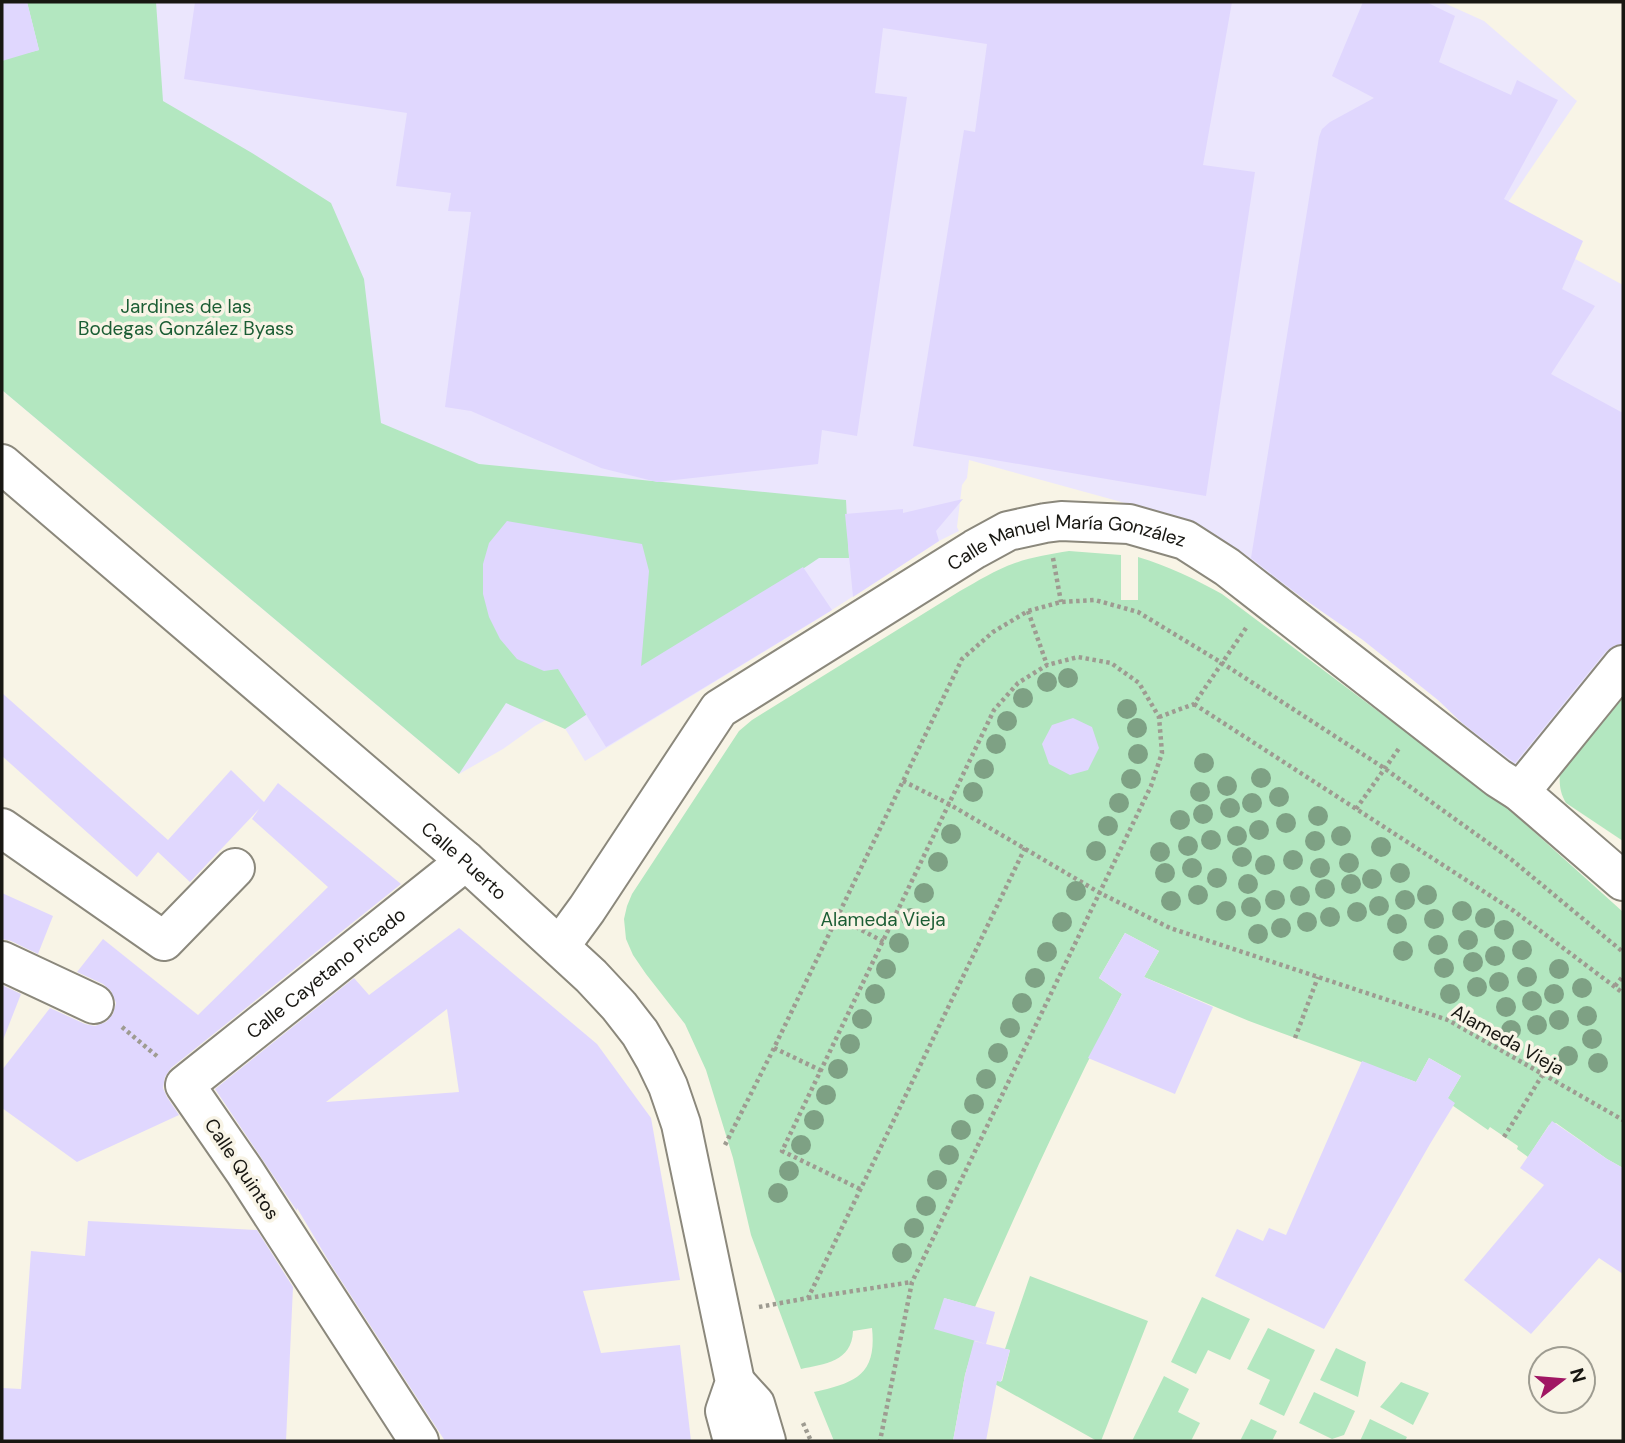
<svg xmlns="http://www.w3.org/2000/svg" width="1625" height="1443" font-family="'DM Sans',sans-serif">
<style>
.industrial{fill:#ebe6fd}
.green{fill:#b3e7c0}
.building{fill:#e0d7fe;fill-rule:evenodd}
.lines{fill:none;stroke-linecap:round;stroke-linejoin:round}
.minor-casing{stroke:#8b887c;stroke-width:42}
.tertiary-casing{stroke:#8b887c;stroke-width:42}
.path{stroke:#9e9b91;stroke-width:4.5;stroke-dasharray:3.5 3.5;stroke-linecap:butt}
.minor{stroke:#fff;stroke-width:38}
.tertiary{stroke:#fff;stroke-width:38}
.tree{fill:#7ea184}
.labels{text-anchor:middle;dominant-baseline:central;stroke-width:7;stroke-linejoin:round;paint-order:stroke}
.park-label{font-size:19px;fill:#1b5d34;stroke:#f8f4e6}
.street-label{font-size:19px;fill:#181712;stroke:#f8f4e6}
</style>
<rect width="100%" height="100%" fill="#f8f4e6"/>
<path class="industrial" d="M2,2h1440l42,19 93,80 -79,116 125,68v368l-106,120 -79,-73 -75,-60 -112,-78 -15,-7 -42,-33 -225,-62 -2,18 -5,7 -5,42 2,4 -20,10 -118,76 -236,144 -27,-44 -5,-1 -18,10 -32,23 -44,25 -457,-384z"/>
<path class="green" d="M27,2h129l7,99 89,52 79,50 33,76 17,144 98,41 367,36 3,58h-30l-254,171 -59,-26 -47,71 -457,-384v-331l37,-9z
M1069,551l52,4v45h17v-43c30,9 57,22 84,37l289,217 112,101v256l-16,-9 -51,-36 -7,2 -21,32 -11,-8 1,-3 -28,-19 -2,3 -42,-29 15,-25 -32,-18 -13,24 -167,-61 -105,-44 15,-26 -34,-18 -26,45 23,16c-53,102 -101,207 -147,313l-31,-9 31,43 -10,34 -12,66h-119l-20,-49c41,-9 63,-17 58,-64l-19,3c-1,31 -29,33 -52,38l-50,-134 -18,-77 -27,-88 -21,-46 -39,-50 -13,-19 -7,-16 -2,-20 3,-13 5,-12 107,-163 13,-11 208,-129c18,-10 35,-21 55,-28 17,-6 36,-9 54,-12z
M1623,698v143l-57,-38c-6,-10 -7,-19 -6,-31z
M1030,1276l118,45 -47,120h-4l-104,-58 1,-3 8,1 8,-31 -5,-1z
M1202,1297l48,22 -20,41 -22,-10 -12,24 -25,-12z
M1268,1328l47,22 -31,66 -25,-12 11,-24 -23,-11z
M1336,1348l30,14 -8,35 -38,-17z
M1164,1376l25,13 -11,23 22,11 -9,18h-59z
M1401,1382l28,11 -16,32 -33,-18z
M1314,1392l41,19 -11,24 -12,4 -33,-16z
M1251,1419l26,12 -5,10h-32z
M1370,1419l37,18 -2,4h-45z"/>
<path class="building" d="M2,2h25l12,48 -37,11z
M195,2h1037l-29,163 52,7 -49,324 -293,-50 51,-316 11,2 12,-88 -104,-16 -8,65 32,4 -50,339 -35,-6 -4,34 -161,18 -56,-14 -130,-57 -26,-4 26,-195 -23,-1 3,-18 -55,-7 11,-73 -223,-34z
M1363,2h63l29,14 -16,46 72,33 6,-15 41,20 -54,99 79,42 -21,48 33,17 -44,68 72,39v231l-8,1 -9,6 -91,112 -53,-40 -24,-23 -75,-60 -59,-41 -53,-41 68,-421 3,-8 8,-7 44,-24 -42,-22z
M963,499l-27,32 3,10 -86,56 -8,-83 58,-5v4z
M507,521l135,23 7,27 -8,95 162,-99 29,43 -226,137 -48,-78 -14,2 -27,-12 -17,-20 -11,-22 -6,-23v-30l6,-21z
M2,693l166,147 63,-70 33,32 14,-19 123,101 -230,184 -6,9 -2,11 4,9 12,18 -102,47 -75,-54v-38l48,-62 35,16 10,2 11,-4 7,-8 3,-11 -5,-12 -8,-7 -26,-12 26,-33 95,76 130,-128 -76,-68 7,-10 -69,73 -32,-30 -21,25 -135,-121z
M1073,718l19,9 7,21 -11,22 -18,5 -21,-11 -7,-20 10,-19z
M2,893l51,23 -15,38 -27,-13 -9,-2z
M459,928l138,116 54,74 29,162 -97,11 18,62 79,-8 11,96h-246l-114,-176 -34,-57v3l-82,-122 139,-111 15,17zM447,1009l12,83 -133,10z
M1125,933l34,18 -15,26 69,30 -38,87 -87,-36 34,-64 -23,-16z
M2,985l19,9 -18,46h-1z
M1429,1058l32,18 -13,22 7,5 -25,41 -106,185 -109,-53 22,-47 26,12 6,-13 17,7 76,-174 54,21z
M1552,1121l55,38 16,9v106l-24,-16 -68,76 -67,-54 80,-95 -24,-17z
M88,1221l169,9 36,57 -7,154h-284v-53l19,1 10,-138 54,5z
M944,1298l51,14 -9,32 -52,-15z
M974,1341l36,9 -9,32 -4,-1 -11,60h-33l12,-66z"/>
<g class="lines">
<g class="minor-casing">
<g id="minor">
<path d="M1520,792l103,-127"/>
<path d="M2,828l162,113 71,-73"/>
<path d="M2,961l92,43"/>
<path id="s1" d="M419,1441l-174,-269 -60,-87 281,-224"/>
</g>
</g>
<g class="tertiary-casing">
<g id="tertiary">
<path id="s2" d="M2,464l464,397 125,115 28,30 21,27 15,26 13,27 13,38 54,258 -10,29 8,30"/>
<path id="s3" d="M560,946l27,-37 132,-200 256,-160 33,-18 37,-8 16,-2 68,3 56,16 42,27 271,211 22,14 103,89"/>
<path d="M735,1382l20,22 11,37"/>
</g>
</g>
<path class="path" d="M1053,558l8,44
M1028,611l19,54
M1194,704l320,207 109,82
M1159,717l35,-13 52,-76
M903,781l46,23 151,89 70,35 278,92 175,100
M1356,809l44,-62
M837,917l47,25
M1615,986l8,-10
M122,1027l36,30
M1295,1038l23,-61
M774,1048l48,23
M1504,1137l39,-63
M725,1145l49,-97 188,-389 31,-27 35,-21 33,-9 34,-2 43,12 84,51 162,105 128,92 111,92
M860,1189l-78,-38 212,-441 24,-27 29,-18 31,-8 33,6 28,20 20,34 3,36 -11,33 -239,496 -32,159
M808,1298l104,-16
M759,1307l49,-9 217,-450
M803,1423l8,18"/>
<use href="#minor" class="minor"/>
<use href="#tertiary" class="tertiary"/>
</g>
<g class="tree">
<circle cx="1068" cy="678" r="10"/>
<circle cx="1047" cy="682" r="10"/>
<circle cx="1023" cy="698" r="10"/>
<circle cx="1127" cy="709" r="10"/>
<circle cx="1007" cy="721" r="10"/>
<circle cx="1137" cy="728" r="10"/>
<circle cx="996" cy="744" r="10"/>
<circle cx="1138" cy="754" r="10"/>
<circle cx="1204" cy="763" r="10"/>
<circle cx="984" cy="769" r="10"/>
<circle cx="1261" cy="778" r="10"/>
<circle cx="1131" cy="779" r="10"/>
<circle cx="1227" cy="786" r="10"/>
<circle cx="973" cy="792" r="10"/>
<circle cx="1200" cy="792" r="10"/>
<circle cx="1279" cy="797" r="10"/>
<circle cx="1119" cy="803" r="10"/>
<circle cx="1252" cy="803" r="10"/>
<circle cx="1230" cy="808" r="10"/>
<circle cx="1203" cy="814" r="10"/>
<circle cx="1318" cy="816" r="10"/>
<circle cx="1180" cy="820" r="10"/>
<circle cx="1286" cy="823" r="10"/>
<circle cx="1108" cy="826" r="10"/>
<circle cx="1259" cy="830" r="10"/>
<circle cx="951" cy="834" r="10"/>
<circle cx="1237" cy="836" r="10"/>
<circle cx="1341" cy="836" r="10"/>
<circle cx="1211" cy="840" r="10"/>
<circle cx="1315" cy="841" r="10"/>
<circle cx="1188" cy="846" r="10"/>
<circle cx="1381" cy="847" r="10"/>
<circle cx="1096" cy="851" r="10"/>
<circle cx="1160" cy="852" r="10"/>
<circle cx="1242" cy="857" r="10"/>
<circle cx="1293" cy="860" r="10"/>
<circle cx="938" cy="862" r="10"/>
<circle cx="1349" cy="863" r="10"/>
<circle cx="1265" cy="865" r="10"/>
<circle cx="1192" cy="868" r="10"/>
<circle cx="1320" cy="868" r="10"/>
<circle cx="1165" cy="873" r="10"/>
<circle cx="1400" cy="873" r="10"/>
<circle cx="1217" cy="878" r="10"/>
<circle cx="1372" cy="879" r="10"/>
<circle cx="1248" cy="884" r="10"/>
<circle cx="1351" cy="884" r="10"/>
<circle cx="1325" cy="889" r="10"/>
<circle cx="1076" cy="891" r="10"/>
<circle cx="924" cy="893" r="10"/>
<circle cx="1198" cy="895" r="10"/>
<circle cx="1427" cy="895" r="10"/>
<circle cx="1300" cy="896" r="10"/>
<circle cx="1275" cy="900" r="10"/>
<circle cx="1405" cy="900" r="10"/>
<circle cx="1171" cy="901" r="10"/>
<circle cx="1379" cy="906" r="10"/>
<circle cx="1251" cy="907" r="10"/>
<circle cx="1226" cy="911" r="10"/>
<circle cx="1462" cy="911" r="10"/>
<circle cx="1357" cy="912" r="10"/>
<circle cx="1330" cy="917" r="10"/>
<circle cx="911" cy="918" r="10"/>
<circle cx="1485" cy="918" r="10"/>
<circle cx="1434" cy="919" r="10"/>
<circle cx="1062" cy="922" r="10"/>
<circle cx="1307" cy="922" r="10"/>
<circle cx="1397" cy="924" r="10"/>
<circle cx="1281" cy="928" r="10"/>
<circle cx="1504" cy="930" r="10"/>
<circle cx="1258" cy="934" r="10"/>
<circle cx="1468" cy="940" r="10"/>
<circle cx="899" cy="943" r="10"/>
<circle cx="1438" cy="945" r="10"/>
<circle cx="1522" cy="950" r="10"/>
<circle cx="1403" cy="951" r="10"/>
<circle cx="1047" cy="952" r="10"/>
<circle cx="1495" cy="956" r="10"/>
<circle cx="1473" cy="962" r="10"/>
<circle cx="1444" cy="968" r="10"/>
<circle cx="886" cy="969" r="10"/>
<circle cx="1559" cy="969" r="10"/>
<circle cx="1527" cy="977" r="10"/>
<circle cx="1035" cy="978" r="10"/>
<circle cx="1499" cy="982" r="10"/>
<circle cx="1477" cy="987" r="10"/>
<circle cx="1582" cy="988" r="10"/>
<circle cx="875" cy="994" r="10"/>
<circle cx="1450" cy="994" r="10"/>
<circle cx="1554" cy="994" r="10"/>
<circle cx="1532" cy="1001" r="10"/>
<circle cx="1022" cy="1003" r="10"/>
<circle cx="1506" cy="1007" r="10"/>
<circle cx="1587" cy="1016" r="10"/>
<circle cx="862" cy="1019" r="10"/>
<circle cx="1559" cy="1020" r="10"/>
<circle cx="1537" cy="1025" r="10"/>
<circle cx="1010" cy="1028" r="10"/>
<circle cx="1511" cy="1030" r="10"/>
<circle cx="1592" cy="1039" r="10"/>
<circle cx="850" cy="1044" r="10"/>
<circle cx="998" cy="1053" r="10"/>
<circle cx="1568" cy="1056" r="10"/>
<circle cx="1598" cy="1063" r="10"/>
<circle cx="838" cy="1069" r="10"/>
<circle cx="986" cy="1079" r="10"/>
<circle cx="826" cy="1095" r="10"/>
<circle cx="974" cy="1104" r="10"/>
<circle cx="814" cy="1120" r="10"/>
<circle cx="961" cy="1130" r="10"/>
<circle cx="801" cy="1145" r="10"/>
<circle cx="949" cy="1155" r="10"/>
<circle cx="789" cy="1171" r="10"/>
<circle cx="937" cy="1180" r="10"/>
<circle cx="778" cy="1193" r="10"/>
<circle cx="926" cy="1206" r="10"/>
<circle cx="914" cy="1228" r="10"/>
<circle cx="902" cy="1253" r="10"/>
</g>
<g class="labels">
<g class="park-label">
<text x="186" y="306">Jardines de las<tspan x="186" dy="22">Bodegas González Byass</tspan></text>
<text x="883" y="919">Alameda Vieja</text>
</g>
<g class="street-label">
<text stroke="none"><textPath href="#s3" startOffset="681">Calle Manuel María González</textPath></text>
<text stroke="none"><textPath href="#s2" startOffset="609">Calle Puerto</textPath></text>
<text stroke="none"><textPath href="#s1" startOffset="606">Calle Cayetano Picado</textPath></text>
<text transform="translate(1508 1040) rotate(29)">Alameda Vieja</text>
<text transform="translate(242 1169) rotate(56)">Calle Quintos</text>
</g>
</g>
<rect width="1625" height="1443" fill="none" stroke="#181712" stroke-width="7"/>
<g transform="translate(1562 1380) rotate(74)"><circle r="33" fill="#f8f4e6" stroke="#9e9c91" stroke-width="2"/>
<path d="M0-5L12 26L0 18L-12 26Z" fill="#a01663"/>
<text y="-10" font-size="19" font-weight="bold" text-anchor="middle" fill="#181712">N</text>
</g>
</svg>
